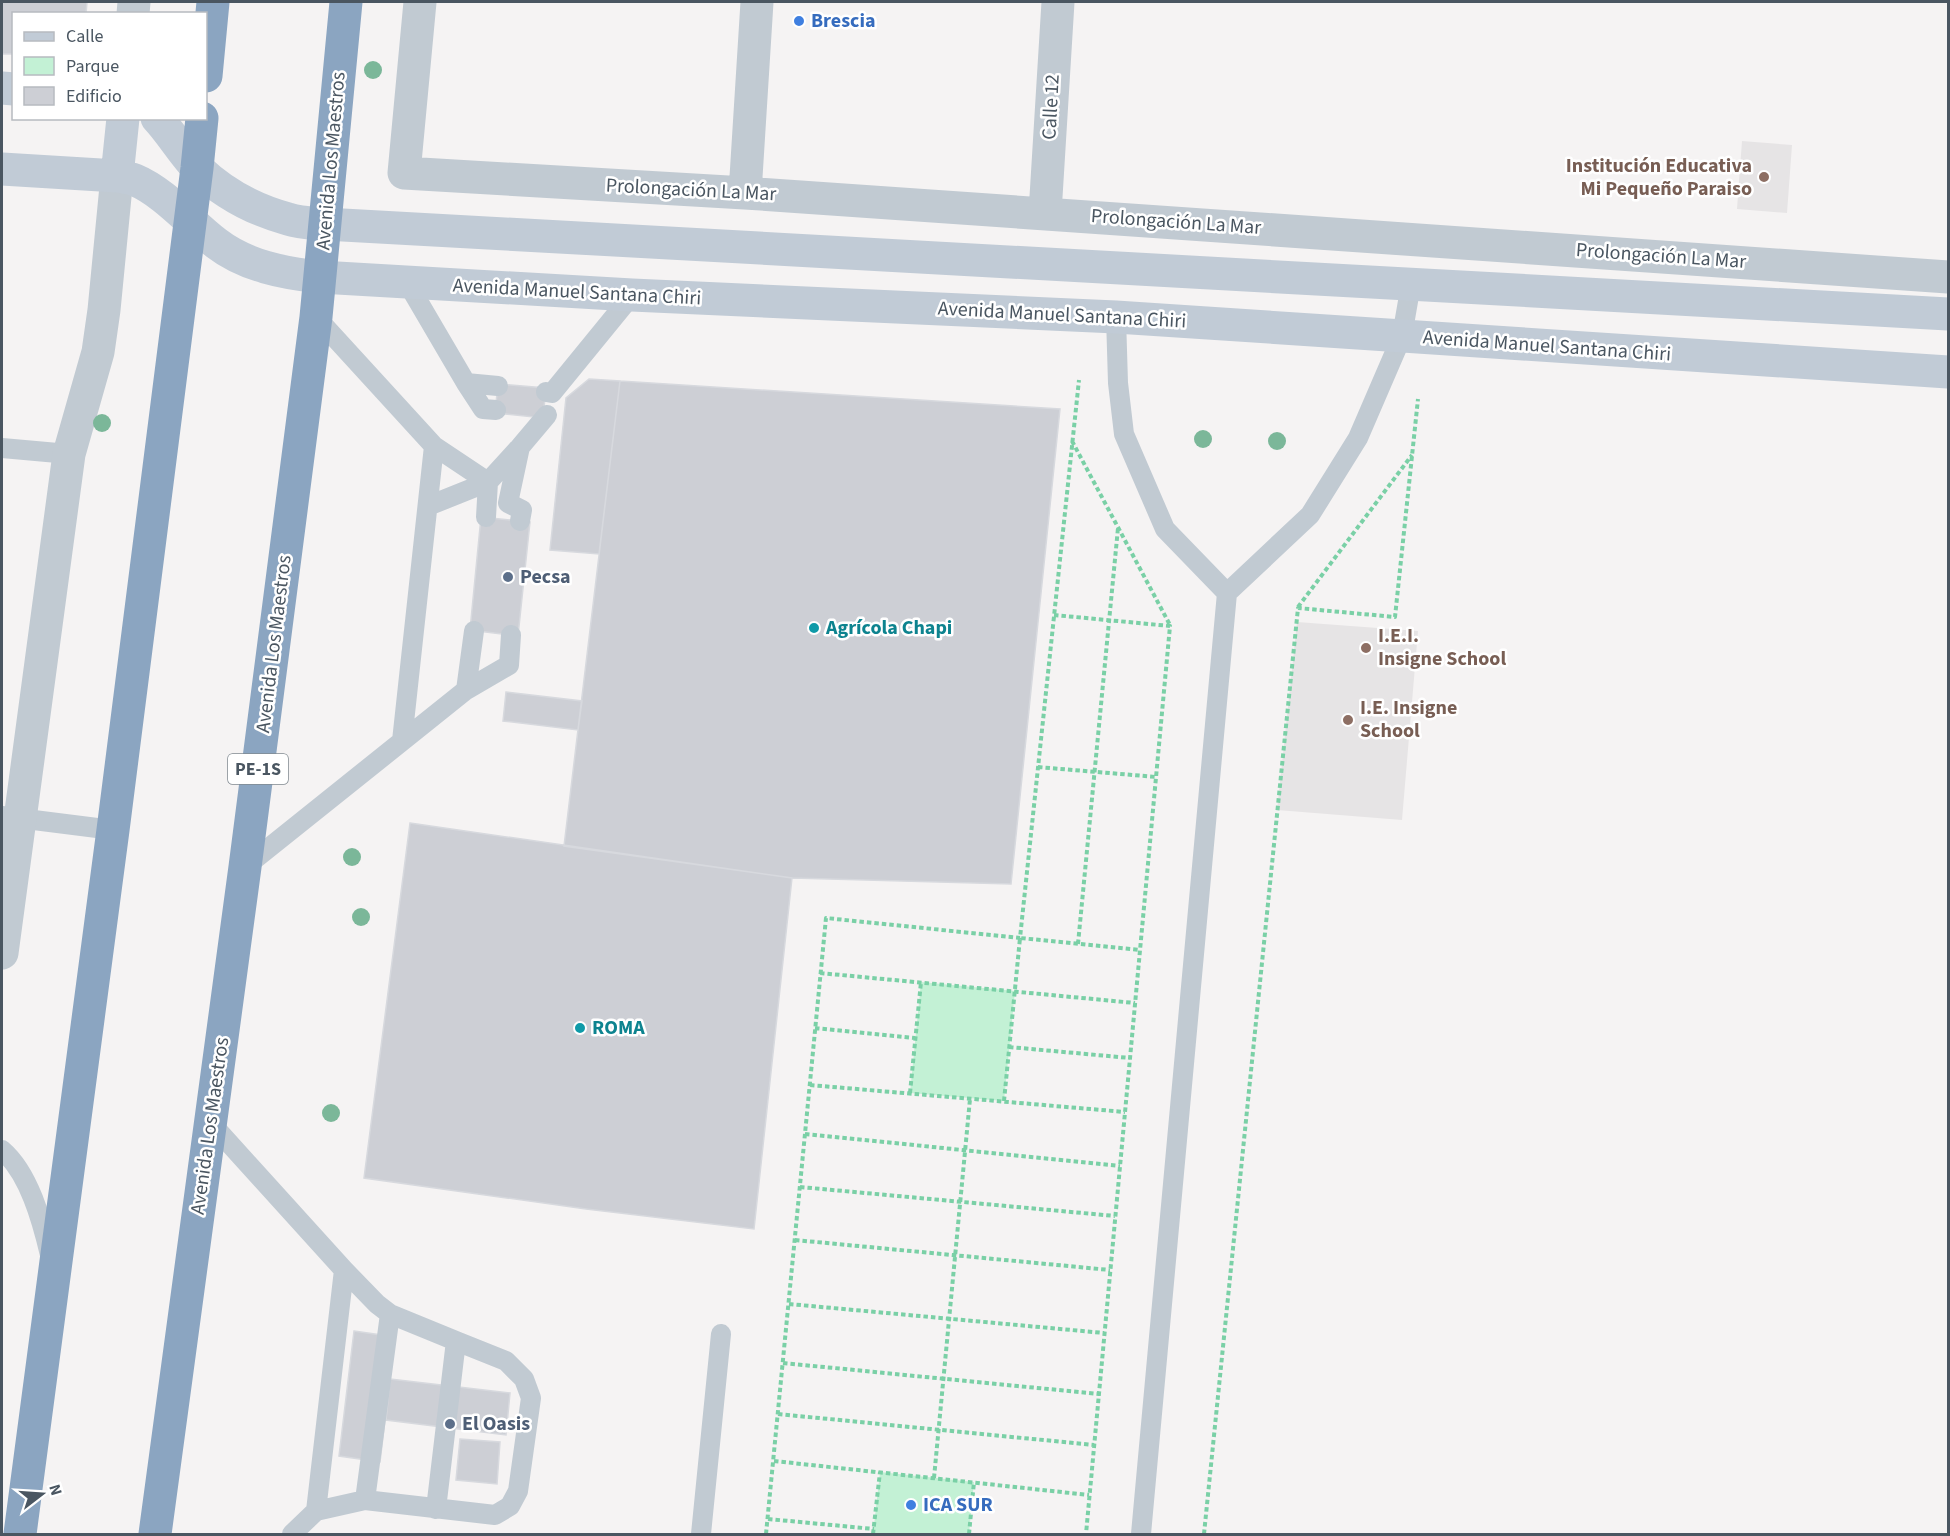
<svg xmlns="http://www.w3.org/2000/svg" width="1950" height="1536" font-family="'Source Sans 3',sans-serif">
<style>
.education{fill:#e6e4e5}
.green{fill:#c3f1d5}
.building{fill:#cdcfd5;stroke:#d7d9de;stroke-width:1.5}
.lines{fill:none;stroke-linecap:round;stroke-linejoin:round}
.path{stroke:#7ad0a6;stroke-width:4;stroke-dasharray:4.5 3;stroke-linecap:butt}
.lane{stroke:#c1cad2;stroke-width:20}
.street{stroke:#c1cad2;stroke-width:33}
.secondary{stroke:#c1cbd6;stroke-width:33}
.highway{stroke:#8ba5c1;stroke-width:33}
.tree{fill:#7bb799}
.shop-dot{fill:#3f7fe0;stroke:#fff;stroke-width:2}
.education-dot{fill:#8d6e63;stroke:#fff;stroke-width:2}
.service-dot{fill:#5c6f8a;stroke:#fff;stroke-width:2}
.culture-dot{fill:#0f9aa8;stroke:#fff;stroke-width:2}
.labels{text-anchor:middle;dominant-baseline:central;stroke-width:5;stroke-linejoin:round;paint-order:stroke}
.shield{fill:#fff;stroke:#808990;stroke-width:1.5}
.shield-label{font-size:18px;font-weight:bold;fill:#4a5661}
.shop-label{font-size:20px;font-weight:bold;fill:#366cbe;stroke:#fff;text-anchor:start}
.street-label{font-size:20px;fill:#4a5661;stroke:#fff}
.education-label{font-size:20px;font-weight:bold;fill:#785e54;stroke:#fff;text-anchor:start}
.service-label{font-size:20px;font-weight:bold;fill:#4e5e75;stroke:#fff;text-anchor:start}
.culture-label{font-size:20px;font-weight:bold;fill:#0d838f;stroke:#fff;text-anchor:start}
</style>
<rect width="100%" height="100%" fill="#f5f3f3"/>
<path class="education" d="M1742,141l50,4 -5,68 -50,-4z
M1297,622l121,9 -16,189 -125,-10z"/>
<path class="green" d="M921,982l94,9 -11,110 -94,-8z
M880,1472l94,10 -5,52h-96z"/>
<path class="building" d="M2,2h85l-1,12h-72v40h-12z
M589,379l31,2 -21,173 -49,-4 16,-152z
M620,381l440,28 -49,475 -219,-6 -228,-32z
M498,384l48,4 -3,30 -48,-5z
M481,517l49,5 -12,114 -48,-6z
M506,692l76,9 -4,29 -75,-9z
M410,823l382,55 -38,351 -168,-20 -222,-31z
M354,1331l41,6 -15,125 -41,-6z
M390,1379l120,14 -4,42 -120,-15z
M460,1439l40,3 -3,42 -41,-4z"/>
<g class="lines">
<path class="path" d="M1072,441l98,184
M1298,607l114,-152
M1054,615l116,11 -84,908
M1038,767l118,10
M1078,944l40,-416
M820,973l315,30
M815,1028l100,10
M1009,1047l121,11
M810,1085l315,27
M910,1093l11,-111
M1004,1101l16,-163 120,12
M805,1134l315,32
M800,1187l315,29
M795,1240l315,30
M789,1304l315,29
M783,1363l316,31
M778,1414l316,31
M774,1461l315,34
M934,1478l36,-379
M768,1519l106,10
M766,1534l60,-616 194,20 59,-558
M873,1534l7,-62
M969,1534l5,-52
M1204,1534l94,-926 97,9 23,-218"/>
<path class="lane" d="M408,284l58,99 32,3
M316,317l118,129 54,36 -2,35
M1116,317l2,66 6,51 41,95 62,64
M466,383l17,26 13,1
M546,392l6,1 80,-98
M2,448l67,6
M428,506l60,-24 30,-33
M520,521l2,-11 -14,-7 12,-56 27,-32
M466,690l43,-25 2,-30
M402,741l32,-295
M2,816l111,14
M245,867l221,-177 8,-59
M210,1122l134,148 -28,241 -24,23
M2,1150c27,23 40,71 48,105
M390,1314l66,27 -20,168
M365,1500l130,15 15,-9 8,-15 13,-93 -7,-19 -18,-18 -50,-20
M316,1511l49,-11 25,-186 -13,-10 -33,-34
M701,1534l20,-200
M1141,1534l86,-941 83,-78 48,-77 44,-102 9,-52"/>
<path class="street" d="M420,2l-16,171 341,20 1203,84
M133,14l1,-12
M745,193l12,-191
M1045,213l13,-211
M2,953l67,-499 29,-102 6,-42 13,-134"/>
<path class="secondary" d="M2,88l12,1
M157,118c15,16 26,36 41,51 25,24 57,41 90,50 12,4 25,4 37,5l1623,90
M2,169l115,7c6,1 13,2 18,4 29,12 56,44 81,63 30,23 67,30 104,34l312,18 484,22 832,55
M117,176l6,-58"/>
<path class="highway" d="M206,76l7,-74
M20,1534l93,-704 84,-662 5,-50
M155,1534l90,-667 71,-550 30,-315"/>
</g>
<g class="tree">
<circle cx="373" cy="70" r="9"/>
<circle cx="102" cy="423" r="9"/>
<circle cx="1203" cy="439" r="9"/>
<circle cx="1277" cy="441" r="9"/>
<circle cx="352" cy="857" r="9"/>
<circle cx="361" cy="917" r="9"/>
<circle cx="331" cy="1113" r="9"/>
</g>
<g class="shop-dot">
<circle cx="799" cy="21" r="6"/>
<circle cx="911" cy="1505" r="6"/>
</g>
<g class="education-dot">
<circle cx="1764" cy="177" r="6"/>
<circle cx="1366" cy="648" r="6"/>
<circle cx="1348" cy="720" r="6"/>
</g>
<g class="service-dot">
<circle cx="508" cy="577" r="6"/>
<circle cx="450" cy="1424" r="6"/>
</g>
<g class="culture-dot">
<circle cx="814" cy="628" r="6"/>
<circle cx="580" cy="1028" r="6"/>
</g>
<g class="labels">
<rect class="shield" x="228" y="754" width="60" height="30" rx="4.5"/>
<g class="shield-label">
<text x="258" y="769">PE-1S</text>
</g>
<g class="shop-label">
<text x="811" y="21">Brescia</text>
<text x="923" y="1505">ICA SUR</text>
</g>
<g class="street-label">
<text transform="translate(1051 107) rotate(-87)">Calle 12</text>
<text transform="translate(331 161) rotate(-85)">Avenida Los Maestros</text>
<text transform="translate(691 190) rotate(3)">Prolongación La Mar</text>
<text transform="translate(1176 222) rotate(4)">Prolongación La Mar</text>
<text transform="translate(1661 256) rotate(4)">Prolongación La Mar</text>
<text transform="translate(577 292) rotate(3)">Avenida Manuel Santana Chiri</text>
<text transform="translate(1062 315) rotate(3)">Avenida Manuel Santana Chiri</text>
<text transform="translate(1547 346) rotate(4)">Avenida Manuel Santana Chiri</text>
<text transform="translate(274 644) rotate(-83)">Avenida Los Maestros</text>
<text transform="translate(210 1126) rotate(-82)">Avenida Los Maestros</text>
</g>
<g class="education-label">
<text x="1752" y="166" text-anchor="end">Institución Educativa<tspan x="1752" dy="23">Mi Pequeño Paraiso</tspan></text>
<text x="1378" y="636">I.E.I.<tspan x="1378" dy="23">Insigne School</tspan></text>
<text x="1360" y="708">I.E. Insigne<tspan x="1360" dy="23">School</tspan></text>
</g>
<g class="service-label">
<text x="520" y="577">Pecsa</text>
<text x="462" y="1424">El Oasis</text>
</g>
<g class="culture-label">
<text x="826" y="628">Agrícola Chapi</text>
<text x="592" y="1028">ROMA</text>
</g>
</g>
<rect width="1950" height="1536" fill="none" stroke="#4a5661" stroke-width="6"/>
<rect x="12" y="12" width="195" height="108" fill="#ffffff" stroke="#b7bbc0" stroke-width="1.5"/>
<rect x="24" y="32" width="30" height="9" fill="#c1cbd6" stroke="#b7bbc0" stroke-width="1.5"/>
<text x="66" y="42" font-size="18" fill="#4a5661">Calle</text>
<rect x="24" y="57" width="30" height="18" fill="#c3f1d5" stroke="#b7bbc0" stroke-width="1.5"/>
<text x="66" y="72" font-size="18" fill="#4a5661">Parque</text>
<rect x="24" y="87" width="30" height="18" fill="#cdcfd5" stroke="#b7bbc0" stroke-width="1.5"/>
<text x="66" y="102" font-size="18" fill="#4a5661">Edificio</text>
<g transform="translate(42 1494) rotate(73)" stroke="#ffffff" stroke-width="4.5" paint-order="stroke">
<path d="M0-4.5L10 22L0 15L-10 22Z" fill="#4a5661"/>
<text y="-9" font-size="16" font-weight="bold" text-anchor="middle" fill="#4a5661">N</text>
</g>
</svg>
